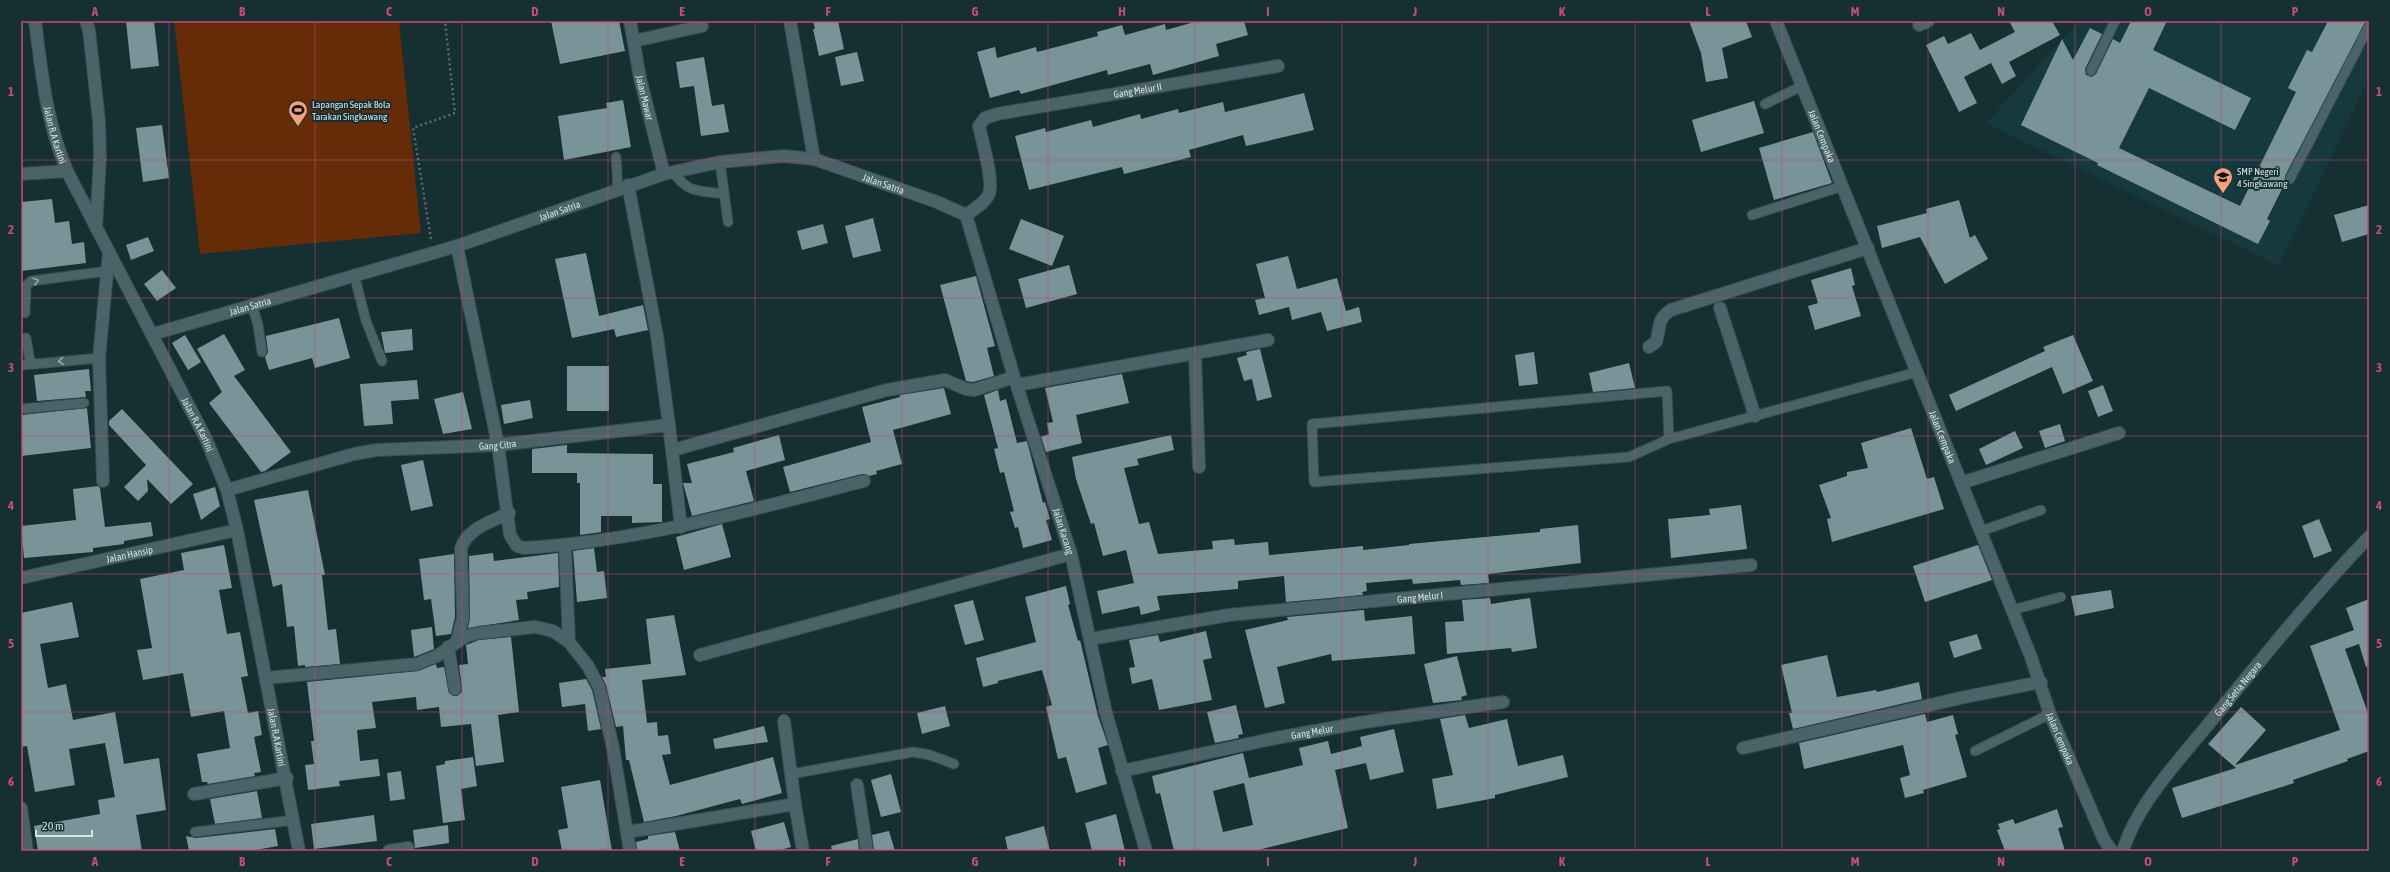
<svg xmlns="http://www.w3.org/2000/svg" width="2390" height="872" font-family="'Asap Condensed',sans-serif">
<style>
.built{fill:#15393e}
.green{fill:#662b07}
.building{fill:#799499;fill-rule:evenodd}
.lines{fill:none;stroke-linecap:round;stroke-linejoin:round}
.lane-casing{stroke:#374c4f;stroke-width:11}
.street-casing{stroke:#374c4f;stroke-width:14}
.secondary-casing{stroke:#374c4f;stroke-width:14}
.path{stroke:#596f72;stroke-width:2.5;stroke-dasharray:2 3;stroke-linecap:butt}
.lane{stroke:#496368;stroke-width:9}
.street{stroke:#496368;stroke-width:12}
.secondary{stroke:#496368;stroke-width:12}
.oneway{stroke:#95a9ad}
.grid{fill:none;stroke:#c64a7e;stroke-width:1;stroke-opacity:0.55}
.labels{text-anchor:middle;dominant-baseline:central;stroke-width:4;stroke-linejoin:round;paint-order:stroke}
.street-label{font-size:10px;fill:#d4e2e5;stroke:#152f32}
.poi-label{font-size:10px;fill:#d4e2e5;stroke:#152f32;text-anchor:start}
.neatline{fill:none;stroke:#c64a7e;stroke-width:1.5}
.grid-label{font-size:13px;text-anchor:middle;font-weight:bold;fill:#c64a7e}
</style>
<rect width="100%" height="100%" fill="#152f32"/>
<path class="built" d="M2079,21h290v57l-90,188 -293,-143z"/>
<path class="green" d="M174,21h225l22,212 -221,21z"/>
<path class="building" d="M126,21h28l5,45 -28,3z
M551,21h68l6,30 -65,13z
M813,21h25l6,28 -25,7 -6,-27h2z
M1198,21h46l4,14 -32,9 3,12 -66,19 -3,-11 -42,11 -1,-5 -86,24 -2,-4 -29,8 -13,-46 18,-5 2,11 39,-11 1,5 61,-16 -1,-4 25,-7 3,10 40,-11 1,6z
M1689,21h57l6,16 -30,11 6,30 -22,4 -5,-29z
M2009,21h43l8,14 -51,27 7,14 -14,8 -11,-21 -27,14 13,26 -18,9 -33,-67 18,-9 4,8 23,-11 9,17 35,-18z
M2131,21h36l-14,29 98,48 -16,32 -86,-42 -30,60 121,58 56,-114 -8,-4 19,-38 5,2 16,-31h38l-81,155v7l-18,36 3,2 -12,23 -161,-79 1,-2 -77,-38 41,-86 11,21 17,-32 12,6 -17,35 1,6 6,2 4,-3 17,-35 7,4z
M857,52l7,29 -23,5 -6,-29z
M704,57l8,49 12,-2 5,28 -28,4 -7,-50 -14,2 -4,-26z
M1304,93l10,37 -68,16 -3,-11 -54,15 2,7 -27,7 -40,10 -2,-7 -93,23 -14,-54 30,-8 1,4 45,-12 2,7 47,-13 1,5 37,-10 1,4 44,-11 2,10z
M623,100l8,47 -67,13 -6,-44 49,-8 -1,-5z
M1754,101l10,32 -63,19 -9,-32z
M162,125l7,53 -26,4 -7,-54z
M1813,132l19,51 -58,17 -15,-52z
M52,199l3,24 14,-2 3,23 12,-2 2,21 -65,8v-69z
M1959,200l11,38 5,-3 13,24 -43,25 -25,-47 -38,11 -5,-22 50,-13 -1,-4z
M2369,205v29l-27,8 -8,-27z
M873,218l8,33 -28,7 -8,-32z
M1021,219l43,17 -12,30 -43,-17z
M823,224l5,19 -26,7 -5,-19z
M148,237l6,14 -23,9 -5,-15z
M586,253l13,63 44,-11 5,25 -32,7 -2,-8 -42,9 -17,-79z
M1288,256l9,33 40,-11 9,33 13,-4 3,15 -35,9 -6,-19 -29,8 -3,-13 -30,8 -4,-15 10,-2 -9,-34z
M1069,265l8,29 -51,14 -8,-29z
M1851,268l4,17 -3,1 9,30 -46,14 -7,-24 10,-3 -7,-23z
M162,270l14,18 -19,13 -13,-17z
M976,276l19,70 -8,2 7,28 -21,6 -7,-1 -26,-96z
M339,318l11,40 -35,10 -3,-10 -43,12 -4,-13 3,-5 -2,-16z
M412,329l1,21 -28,3 -4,-21z
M224,334l21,36 -11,6 57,76 -26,19 -4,1 -52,-69 13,-11 -25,-43z
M185,335l16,27 -13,8 -16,-27z
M2073,335l20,46 -30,13 -11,-27 -96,44 -7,-16 96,-44 -2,-4z
M1260,349l12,48 -15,4 -5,-22 -8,2 -7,-23 10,-3 -1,-3z
M1534,352l4,32 -19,2 -4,-31z
M1629,363l6,25 -42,4 -4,-19z
M567,366h42v45h-42z
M89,369l2,22h-6l1,6 -49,4 -3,-26z
M1122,374l7,29 -53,12 6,28 -36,9 -5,-15 8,-3 -2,-11 6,-1 -8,-34z
M417,380l2,19 -28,2 2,23 -29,2 -4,-42z
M2103,385l10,26 -15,6 -10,-26z
M944,388l7,26 -58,16 9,34 -26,7 1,3 -8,2 -7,-2 -72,18 -7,-25 88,-25 -9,-35 38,-10v-2z
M998,390l2,11 6,-2 11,44 10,-2 16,62 2,-1 5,17 -4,1 6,20 -29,8 -5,-21 -3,1 -5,-16 4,-1 -10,-39 -4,1 -6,-24 4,-1 -14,-53z
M463,392l9,37 -29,5 -9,-35z
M530,400l3,18 -29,6 -3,-19z
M87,408l4,40 -70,8v-41z
M122,409l71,75 -22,20 -24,-25 1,12 -10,10 -14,-14 22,-22 -37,-40v-4z
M2060,424l5,17 -20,7 -6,-17z
M1911,428l16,51 7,-2 10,32 -112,33 -5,-23 4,-1 -12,-33 28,-9v-4l21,-4 -7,-25z
M2015,431l8,17 -37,17 -7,-16z
M779,435l6,25 -39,11 8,30 -62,15 -9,-33h9l-5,-19 47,-12 -1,-4z
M1171,435l3,15 -37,9 2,6 -15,3 15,56 10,-2 9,32 55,-5 -1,-8 22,-2 1,6 33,-3 1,13 94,-9v4l46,-5v-1l131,-12v-3l38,-4 3,38 -93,11 1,9 -28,2 -1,-5 -47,4 -1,-5 -46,4 1,8 -5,1 1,3 -77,7 -2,-26 -46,5v8l-81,7 3,14 -19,5 -2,-9 -37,8 -5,-23 37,-8 -8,-33 -23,6 -9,-33 -3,1 -15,-45 -4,-22z
M567,445v8l86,1v30h9v38l-30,1v-7h-31v16l-21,3v-52h-3v-10h-45v-24z
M423,460l10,46 -22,5 -10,-46z
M98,486l2,2 5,39 46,-5 2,14 -29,5v3l-31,4v4l-69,6 -3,-32 55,-6 -3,-31z
M215,487l5,19 -19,14 -8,-26z
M308,490l17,85h-3l6,55 8,-1 4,35 -35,3v-2l-7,1 -4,-40 -7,1 -5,-43 -9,3 -19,-87z
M1741,505l6,44 -76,9 -3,-39 42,-4 -1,-6z
M2319,519l13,32 -18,7 -12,-32z
M722,524l9,33 -47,13 -8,-33z
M224,545l8,43 -13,2 8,44 13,-2 8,44 -7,1 7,36 10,-2 4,24 -8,2 7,35 -7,1 1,3 -47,8 -1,-2h-5l-5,-28 33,-6 -6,-37 -33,6 -8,-44 -40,7 -6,-30 15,-2 -12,-69 44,-9 -3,-17z
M1978,545l14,35 -67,22 -12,-36z
M594,548l3,24 7,-1 3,27 -30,4 -4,-51z
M493,553l1,8 64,-8 1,34 -32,5 1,7 -12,1 3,20 -51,8 2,-10 -1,-62z
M454,554l1,63 -4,17 -15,2 -5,-37 -7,1 -5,-41z
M1066,586l4,18 -2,1 10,36 2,-1 18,76 10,29 -10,3 9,36 -31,9 -10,-36 -8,2 -12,-52 6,-2 -10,-35 -44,11v2l-15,4 -7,-29 60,-16 -11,-45z
M2111,590l3,18 -39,8 -4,-20z
M1490,598l1,6 39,-6 7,50 -25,4 -1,-4 -64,6 -2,-32 19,-1 -2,-21z
M2369,599v67l-3,1 -7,-23 -14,5 24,67v35l-22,8 1,2 -55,19 1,3 -112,35 -10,-30 64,-20 -28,-24 33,-37 25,23 -31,35 105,-35 -30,-84 44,-16 -8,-22z
M973,600l11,40 -19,5 -11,-40z
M72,602l7,35 -39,7 8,44 18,-4 7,36 42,-8 9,52 35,-6 7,52 -30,5 6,36h-104l-4,-25 66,-12 -2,-14 17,-3 -10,-54 -36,6 6,36 -40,7 -8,-46 -6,1v-134z
M1364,610l1,11 47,-5 3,38 -83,7 -1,-7 -54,13 8,36 -20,5 -20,-78 43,-10 -1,-3z
M674,615l12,60 -44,5 5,43 10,-1 1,14 10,-1 3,19 -9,1 8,30 103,-28 9,36 -40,11 -2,-5 -64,17 -32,6 -15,-62h-3l-3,-34 -7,1 -10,-42 -4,-8h4l-1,-8 46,-5 -5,-45z
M432,627l2,22 -20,8 -3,-27z
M1206,631l6,27 -9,2 9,40 -53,10 -7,-31 -20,5 -3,-16 6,-1 -6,-27 29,-5 2,7z
M1977,634l5,15 -28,9 -5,-16z
M511,637l8,75 -21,3 6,47 -28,4 -5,-42 -30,3 -2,-20 -22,3 -1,-13 -44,5 4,26 -19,2 3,31 18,-2 2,17 -41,5 1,5 -32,4 -3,-25 9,-1 -3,-23h3l-7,-59 111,-11 18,-7 1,4 7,-1 5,26 8,3 5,-4v-4l-3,-23 9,-1 -2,-19 13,-5z
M1827,655l10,42 39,-7 1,2 42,-10 3,17 -129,30 -4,-16h3l-11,-48z
M1457,656l10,39 -6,2 1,3 -29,3 -9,-39z
M586,679l6,11 9,39 -13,2 -3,-27 -23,3 -3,-24z
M1236,705l7,29 -5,1 1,3 -24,5 -8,-31z
M945,706l5,20 -28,8 -5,-21z
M1925,714l2,8 26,-7 5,19 -3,1 12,42 -44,13 1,3 -19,5 -5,-20 10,-3 -7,-30 -99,24 -5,-26z
M1465,715l4,13 38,-9 11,47 45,-11 5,22 -73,18v3l-58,11 -5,-30 21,-4 -13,-56z
M764,726l4,16 -53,7 -2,-10z
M1394,729l10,43 -34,8 -4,-17 -31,7 13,58 -94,23h-80l-14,-58 -4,1 -4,-18 91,-23 6,25 54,-13 -4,-17 29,-7 3,13 31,-8 -2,-9zM1244,783l9,42 -30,7 -10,-41z
M473,757l4,29 -16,3 4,31 -22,3 -7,-57 9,-2v-3z
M401,771l4,28 -15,2 -3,-28z
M891,774l10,38 -20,5 -10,-37z
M600,780l12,71h-50l-4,-21 10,-2 -7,-41z
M257,791l5,27 -47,6 -5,-25z
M2057,809l6,18 -5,1 7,23h-60l-8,-21 3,-1 -2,-5 15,-5 2,5z
M1116,814l9,37h-33l-7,-28z
M374,815l3,26 -63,8 -3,-25z
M784,822l7,25 -14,4h-21l-5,-20z
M448,825l1,18 -34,5 -2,-18z
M1044,826l6,25h-42l-3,-14z
M275,829l3,17 -28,5h-61l-3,-15 10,2z
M889,831l6,20h-21l-2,-16z
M675,832l5,19h-43l-1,-9 12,-3v-3z
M858,839l1,12h-27l-1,-5z"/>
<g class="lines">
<g class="lane-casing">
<path id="lane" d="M2091,71l24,-50
M1765,104l37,-18
M616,157l2,32
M720,162l8,60
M673,172c16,22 25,18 51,22
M2290,179l79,-153
M1752,215l91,-29
M354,274l12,47 16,40
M252,305l6,20 4,27
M25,313l1,-27 5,-5 77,-10
M26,338l4,23 5,3 64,-6
M21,365l14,-1
M21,409l63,-6
M1669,439l-2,-48 -355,33 2,58 315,-25 40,-18 248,-67
M1981,531l60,-21
M2012,610l49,-13
M1975,751l75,-37
M791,774l122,-22 17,3 24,9
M195,832l99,-12"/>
</g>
<g class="street-casing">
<g id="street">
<path d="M86,21l3,9 10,91 1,36 -4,71"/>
<path id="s1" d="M630,21l10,57 24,96"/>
<path d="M790,21l24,138"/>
<path id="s2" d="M1776,21l255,636 19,57 54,126 8,11"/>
<path d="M1919,25l9,-4"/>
<path d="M634,41l68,-15"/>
<path d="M21,174l46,-3"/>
<path d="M628,185l29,151 12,89"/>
<path id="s3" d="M966,215l48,162 57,177 35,159 40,138"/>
<path id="s4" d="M966,215c8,-6 19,-12 23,-21 5,-14 -7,-53 -10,-68l6,-8 12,-4 281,-48"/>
<path d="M457,246l41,199 12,90 7,11 7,2c116,-7 227,-38 340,-67"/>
<path d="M1720,308l35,108"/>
<path id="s5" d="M153,334l304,-88 207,-72 56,-12 64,-6 30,3 123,43 29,13"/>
<path d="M1649,347l7,-5c5,-15 0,-22 15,-32l197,-62"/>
<path d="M1195,354l4,113"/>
<path d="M1017,385l251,-45"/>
<path d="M673,450l214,-60 58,-10 21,9 8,1 40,-13"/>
<path d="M103,481l-4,-123 10,-106"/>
<path d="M1961,483l158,-50"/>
<path id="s6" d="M227,490l127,-36 23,-4 121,-5 171,-20 12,102"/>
<path d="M565,546l4,96"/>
<path id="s7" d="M21,578l216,-48"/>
<path id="s8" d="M1090,639l139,-24 522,-50"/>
<path d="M457,640l6,-22 -2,-70c7,-20 30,-26 48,-35"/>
<path d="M448,647l7,42"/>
<path d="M700,655l371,-101"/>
<path d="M266,678l151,-14 20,-8 29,-20 12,-3 57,-6 18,4 16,11 19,24 11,21 14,61 17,103"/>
<path d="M784,721l11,83"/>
<path d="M1743,748l222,-51 76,-15"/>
<path id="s9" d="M1122,771l154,-33 89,-16 138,-20"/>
<path d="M857,785l10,66"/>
<path d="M194,794l93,-16"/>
<path d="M21,808l6,43"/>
<path d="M628,832l167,-28 8,47"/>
<path d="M389,851l19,-3"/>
<path id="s10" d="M2123,851c13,-46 58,-93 88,-130 51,-62 102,-126 158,-184"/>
</g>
</g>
<g class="secondary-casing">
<g id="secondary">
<path id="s11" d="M35,21c7,54 11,99 32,150l139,268 21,51 10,40 62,321"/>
</g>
</g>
<path class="path" d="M431,239l-18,-111 42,-15 -10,-92"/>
<use href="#lane" class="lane"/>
<use href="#street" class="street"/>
<use href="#secondary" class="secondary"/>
</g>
<defs><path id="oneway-chevron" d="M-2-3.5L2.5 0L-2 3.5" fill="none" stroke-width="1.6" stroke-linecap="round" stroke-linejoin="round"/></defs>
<g class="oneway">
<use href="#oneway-chevron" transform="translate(36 281) rotate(-15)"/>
<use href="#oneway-chevron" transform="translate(61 361) rotate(175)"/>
</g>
<path class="grid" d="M169,21v830M315,21v830M462,21v830M608,21v830M755,21v830M902,21v830M1048,21v830M1195,21v830M1342,21v830M1488,21v830M1635,21v830M1782,21v830M1928,21v830M2075,21v830M2221,21v830M21,160h2348M21,298h2348M21,436h2348M21,574h2348M21,712h2348"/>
<defs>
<g id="stadium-pin" transform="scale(1)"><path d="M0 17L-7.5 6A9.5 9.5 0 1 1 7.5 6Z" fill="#f1a27b" stroke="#152f32"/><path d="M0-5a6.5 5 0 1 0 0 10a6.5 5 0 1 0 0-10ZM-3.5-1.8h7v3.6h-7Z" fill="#111"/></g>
<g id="school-pin" transform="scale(1)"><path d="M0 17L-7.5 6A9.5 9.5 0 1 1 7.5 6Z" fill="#f1a27b" stroke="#152f32"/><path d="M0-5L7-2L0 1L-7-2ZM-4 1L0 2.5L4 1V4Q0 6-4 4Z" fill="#111"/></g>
</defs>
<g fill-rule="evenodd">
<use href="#stadium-pin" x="298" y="110"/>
<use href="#school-pin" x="2223" y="177"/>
</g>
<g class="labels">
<g class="street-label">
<text stroke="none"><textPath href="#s4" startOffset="266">Gang Melur II</textPath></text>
<text stroke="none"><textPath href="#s1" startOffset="78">Jalan Mawar</textPath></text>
<text stroke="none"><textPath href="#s11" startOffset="116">Jalan R.A Kartini</textPath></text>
<text stroke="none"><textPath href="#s2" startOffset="124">Jalan Cempaka</textPath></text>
<text stroke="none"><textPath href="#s5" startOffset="761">Jalan Satria</textPath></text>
<text stroke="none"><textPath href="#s5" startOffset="425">Jalan Satria</textPath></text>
<text stroke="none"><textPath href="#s5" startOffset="101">Jalan Satria</textPath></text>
<text stroke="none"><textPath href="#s11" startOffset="439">Jalan R.A Kartini</textPath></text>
<text stroke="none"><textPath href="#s2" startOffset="448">Jalan Cempaka</textPath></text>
<text stroke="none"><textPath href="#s6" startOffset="276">Gang Citra</textPath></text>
<text stroke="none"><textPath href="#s3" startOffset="331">Jalan Kacang</textPath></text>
<text stroke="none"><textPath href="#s7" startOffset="111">Jalan Hansip</textPath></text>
<text stroke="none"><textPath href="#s8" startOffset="333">Gang Melur I</textPath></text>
<text stroke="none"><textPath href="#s10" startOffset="200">Gang Setia Negara</textPath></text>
<text stroke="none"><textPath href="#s9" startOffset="194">Gang Melur</textPath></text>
<text stroke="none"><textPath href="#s11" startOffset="763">Jalan R.A Kartini</textPath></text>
<text stroke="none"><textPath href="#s2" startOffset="772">Jalan Cempaka</textPath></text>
</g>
<g class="poi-label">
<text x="312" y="104">Lapangan Sepak Bola<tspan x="312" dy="12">Tarakan Singkawang</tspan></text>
<text x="2237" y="171">SMP Negeri<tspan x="2237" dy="12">4 Singkawang</tspan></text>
</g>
</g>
<rect width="2390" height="872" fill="none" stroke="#152f32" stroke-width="44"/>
<path d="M36 830v6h56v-6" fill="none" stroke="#d4e2e5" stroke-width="2"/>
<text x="42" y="830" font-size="12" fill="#d4e2e5" stroke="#152f32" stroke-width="3" paint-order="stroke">20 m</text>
<rect x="22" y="22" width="2346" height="828" class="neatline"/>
<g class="grid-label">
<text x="95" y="16">A</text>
<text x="242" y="16">B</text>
<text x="389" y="16">C</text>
<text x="535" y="16">D</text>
<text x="682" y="16">E</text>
<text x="828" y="16">F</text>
<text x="975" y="16">G</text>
<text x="1122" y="16">H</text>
<text x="1268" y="16">I</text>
<text x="1415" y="16">J</text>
<text x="1562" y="16">K</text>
<text x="1708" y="16">L</text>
<text x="1855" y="16">M</text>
<text x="2001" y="16">N</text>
<text x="2148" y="16">O</text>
<text x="2295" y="16">P</text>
<text x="11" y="96">1</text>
<text x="2379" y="96">1</text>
<text x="11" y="234">2</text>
<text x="2379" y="234">2</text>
<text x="11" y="372">3</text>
<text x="2379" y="372">3</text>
<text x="11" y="510">4</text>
<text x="2379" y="510">4</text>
<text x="11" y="648">5</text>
<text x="2379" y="648">5</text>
<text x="11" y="786">6</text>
<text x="2379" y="786">6</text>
<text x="95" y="866">A</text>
<text x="242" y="866">B</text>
<text x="389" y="866">C</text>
<text x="535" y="866">D</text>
<text x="682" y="866">E</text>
<text x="828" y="866">F</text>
<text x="975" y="866">G</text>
<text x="1122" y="866">H</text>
<text x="1268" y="866">I</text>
<text x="1415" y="866">J</text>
<text x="1562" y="866">K</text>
<text x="1708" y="866">L</text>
<text x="1855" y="866">M</text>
<text x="2001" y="866">N</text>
<text x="2148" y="866">O</text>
<text x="2295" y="866">P</text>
</g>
</svg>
